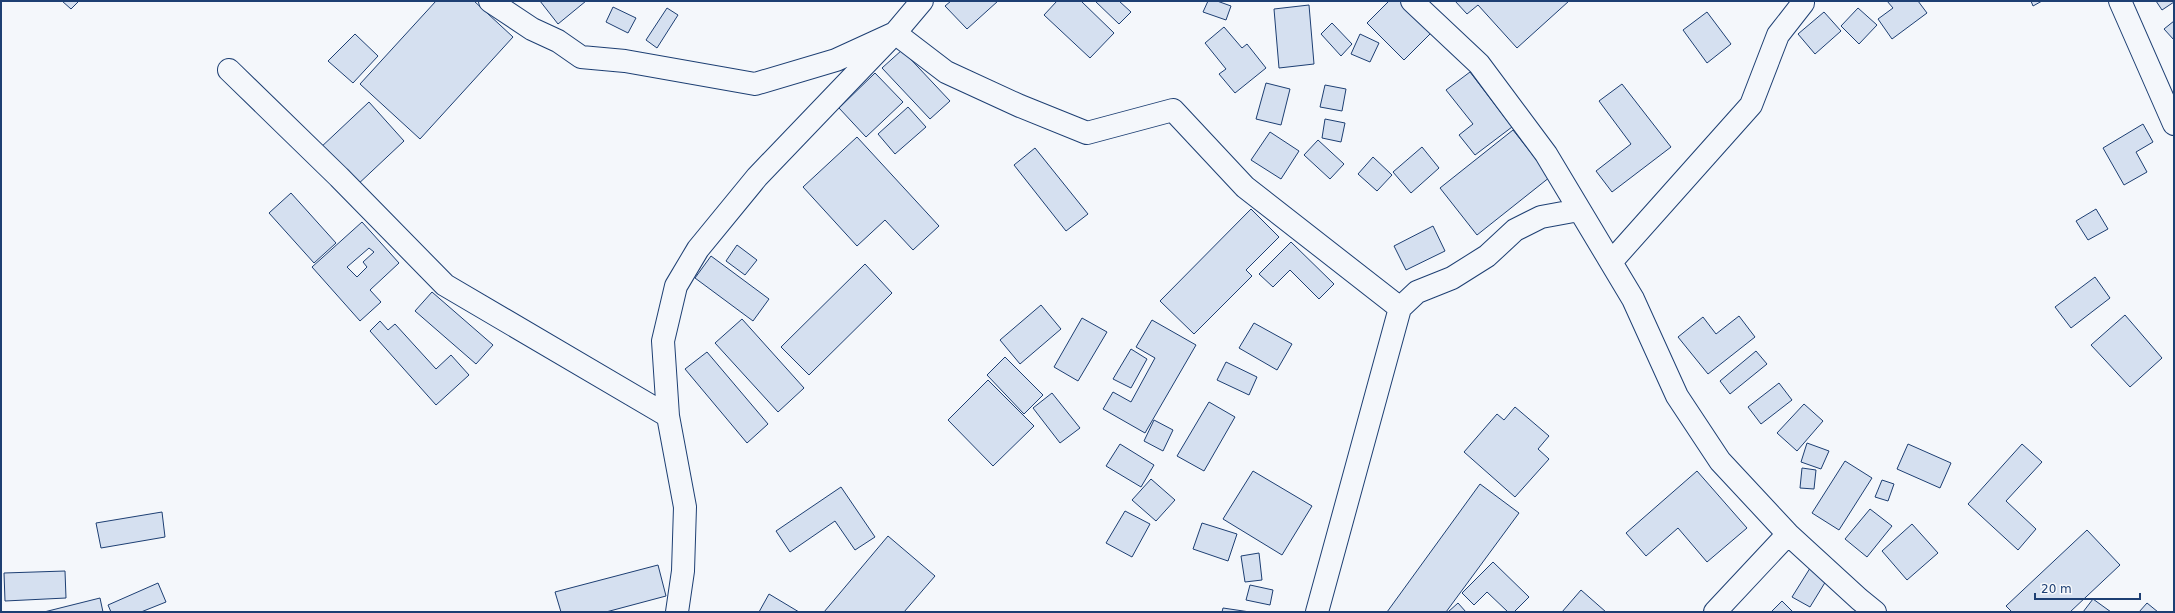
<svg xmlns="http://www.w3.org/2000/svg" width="2175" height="613" font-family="'DejaVu Sans',sans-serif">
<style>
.building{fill:#d5e0f0;stroke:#1d3f73;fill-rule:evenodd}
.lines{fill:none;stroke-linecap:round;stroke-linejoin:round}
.street-casing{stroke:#1d3f73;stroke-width:24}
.street{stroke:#f4f7fb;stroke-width:22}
</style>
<rect width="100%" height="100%" fill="#f4f7fb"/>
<path class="building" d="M62,1h17l-8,8z
M436,1h38l39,36 -93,102 -60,-55z
M540,1h46l-28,23z
M951,1h47l-31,28 -22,-23z
M1057,1h24l33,32 -24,25 -46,-43z
M1095,1h24l12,11 -12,12z
M1208,1h9l14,5 -5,14 -23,-8z
M1389,1h12l31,31 -28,28 -37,-37z
M1455,1h114l-52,47 -39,-43 -11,9z
M1887,1h31l9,12 -35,26 -14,-20 15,-11z
M2031,1h11l-9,5z
M2156,1h18v1l-12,8z
M1309,5l5,59 -35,4 -5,-59z
M613,7l23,11 -8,15 -22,-11z
M667,8l11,7 -21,33 -11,-8z
M1858,8l19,17 -18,19 -18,-18z
M1707,12l24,32 -24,19 -24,-33z
M1824,12l17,19 -26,23 -17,-20z
M2174,21v19l-10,-11z
M1332,23l20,21 -11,12 -20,-22z
M1224,27l18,21 5,-4 19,24 -31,25 -16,-19 7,-5 -21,-26z
M355,34l23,22 -25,27 -25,-22z
M1360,34l19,9 -9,19 -19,-8z
M902,50l48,51 -20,18 -48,-51z
M1470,72l42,55 -37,28 -16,-20 14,-11 -27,-34z
M875,73l28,29 -37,35 -27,-29z
M1266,83l24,6 -9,36 -25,-6z
M1622,84l49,63 -59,45 -16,-21 35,-27 -32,-43z
M1325,85l21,4 -4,22 -22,-4z
M369,102l35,39 -49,46 -36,-38z
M908,107l18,20 -31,27 -17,-20z
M1325,119l20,4 -4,19 -19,-4z
M2143,124l10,18 -17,10 11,20 -23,13 -21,-37z
M1513,130l37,47 -73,58 -37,-47z
M1270,132l29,19 -18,28 -30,-19z
M857,137l82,89 -26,24 -28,-30 -28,26 -54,-59z
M1318,140l26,24 -14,15 -26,-24z
M1422,147l17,21 -28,25 -18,-21z
M1035,148l53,66 -22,17 -52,-66z
M1373,157l19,18 -15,16 -19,-17z
M291,193l45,50 -22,20 -45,-50z
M1251,209l28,28 -33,33 6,6 -58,58 -34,-33z
M2096,209l12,20 -20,11 -12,-19z
M362,222l37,41 -29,27 11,12 -21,19 -48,-54zM369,248l5,4 -11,10 4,5 -10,10 -10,-10z
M1433,226l12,25 -39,19 -12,-24z
M1291,242l43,42 -15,15 -29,-29 -17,17 -14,-13z
M737,245l20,15 -12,15 -19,-14z
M711,256l58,43 -16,22 -58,-43z
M865,264l27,29 -83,82 -28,-28z
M2095,277l15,21 -39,30 -16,-21z
M432,292l61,53 -17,19 -61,-53z
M1041,305l20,24 -41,35 -20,-24z
M2125,315l37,43 -32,29 -39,-42z
M1739,316l16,21 -47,37 -30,-37 25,-20 13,17z
M1082,318l25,14 -29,49 -24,-14z
M742,319l62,69 -26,24 -63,-69z
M1152,320l44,25 -51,88 -42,-24 10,-17 18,10 24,-44 -19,-11z
M380,321l8,9 7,-6 41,45 15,-14 18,20 -33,30 -66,-74z
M1254,323l38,21 -15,26 -38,-22z
M1131,349l16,10 -16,29 -18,-9z
M1756,351l11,13 -37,30 -10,-13z
M707,352l61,72 -21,19 -62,-74z
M1005,357l38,38 -19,19 -37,-39z
M1226,362l31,15 -8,18 -32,-15z
M988,380l46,46 -41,40 -45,-46z
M1779,383l13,17 -31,24 -13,-17z
M1052,393l28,35 -20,15 -27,-35z
M1209,402l26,15 -31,54 -27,-15z
M1804,404l19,17 -26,30 -20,-18z
M1515,407l34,29 -11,13 11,10 -34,38 -51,-45 33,-38 7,6z
M1154,420l19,10 -10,21 -19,-10z
M1807,443l22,8 -8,18 -20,-7z
M1120,444l34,21 -13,22 -35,-21z
M1908,444l43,19 -11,25 -43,-19z
M2022,444l20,18 -36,39 30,28 -18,21 -50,-46z
M1845,461l27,17 -33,52 -27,-17z
M1802,468l14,2 -2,19 -14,-1z
M1253,471l59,35 -30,49 -59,-36z
M1697,471l50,57 -40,34 -29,-34 -32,28 -20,-23z
M1151,479l24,21 -19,21 -24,-21z
M1882,480l12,4 -6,17 -13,-4z
M1480,484l39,29 -73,99h-59z
M841,487l34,50 -20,13 -20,-29 -45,31 -14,-21z
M1870,509l22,17 -25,31 -22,-18z
M1125,511l25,13 -18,33 -26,-14z
M162,512l3,25 -64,11 -5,-25z
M1202,523l35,11 -9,27 -35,-12z
M1912,524l26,29 -31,27 -25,-29z
M2087,530l33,35 -50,47h-58l-6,-6z
M888,536l47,40 -31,36h-80z
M1259,553l3,27 -17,2 -4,-26z
M1493,562l36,35 -15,15h-6l-21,-20 -13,13 -12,-12z
M658,565l8,31 -60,16h-45l-6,-20z
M1812,565l17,11 -19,31 -18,-10z
M65,571l1,27 -61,3 -1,-28z
M158,583l8,19 -25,10h-30l-3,-7z
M1250,585l23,5 -3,15 -24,-5z
M1581,590l25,22h-44z
M769,594l30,18h-40z
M100,598l3,14h-59z
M2093,599l18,13h-28z
M1782,601l11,11h-22z
M1458,603l8,9h-18z
M2147,603l11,9h-19z
M1223,608l27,4h-28z"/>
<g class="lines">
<g class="street-casing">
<path id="street" d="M490,1l42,28 26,12 23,16 44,4 130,23 81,-24 59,-27 51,39 74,34 67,27 86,-23 72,77 155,121 17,-16 35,-14 35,-22 28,-26 26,-13 38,-7
M1412,1l67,63 67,90 87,145 44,97 43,65 68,73 71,65 16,13
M2120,1l54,123
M229,70l110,107 106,108 223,131
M1611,262l140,-157 27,-70 25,-32
M677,612l6,-41 2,-64 -17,-91 -5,-75 13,-55 22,-37 59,-72 138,-144 27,-32
M1317,612l83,-304
M1715,612l73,-78"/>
</g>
<use href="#street" class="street"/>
</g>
<rect width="2175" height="613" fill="none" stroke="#1d3f73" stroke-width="4"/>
<path d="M2035 593v6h105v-6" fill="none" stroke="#1d3f73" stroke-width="2"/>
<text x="2041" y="593" font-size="12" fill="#1d3f73" stroke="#f4f7fb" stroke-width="3" paint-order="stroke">20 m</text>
</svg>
